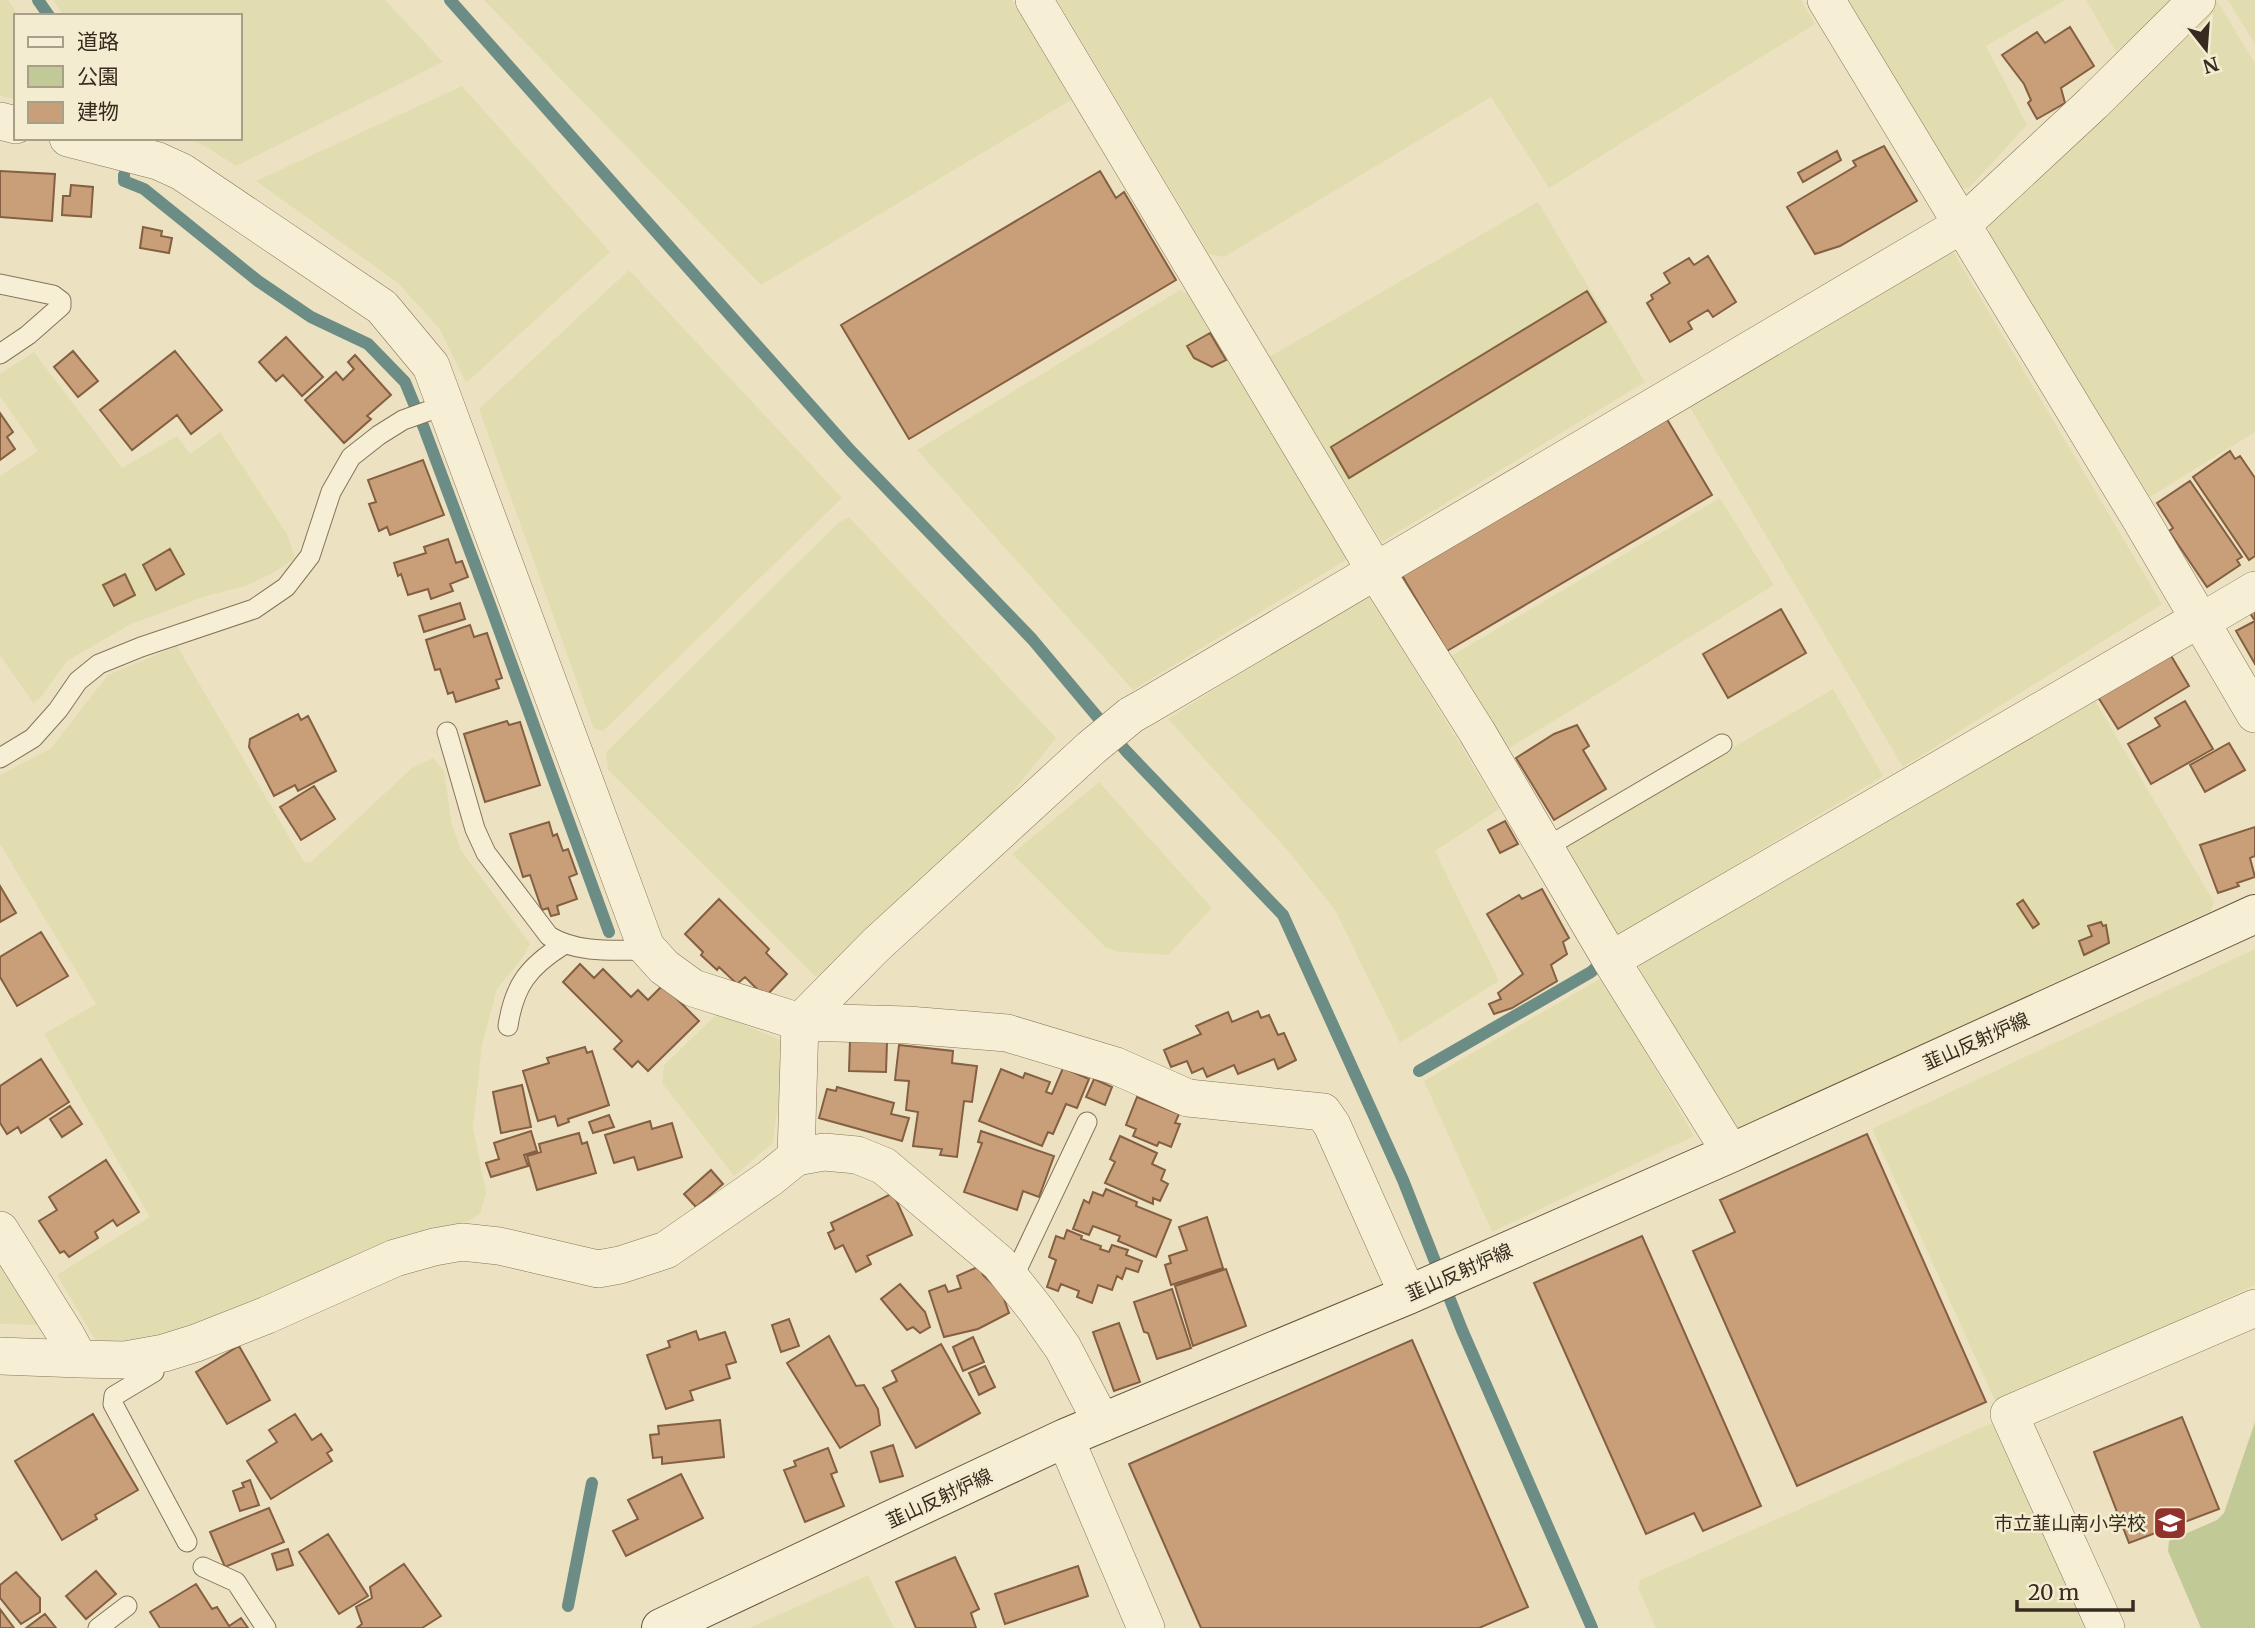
<svg xmlns="http://www.w3.org/2000/svg" width="2255" height="1628" font-family="Merriweather,'Noto Sans JP',serif">
<style>
.farmland{fill:#e1ddb0}
.green{fill:#c1ca97}
.lines{fill:none;stroke-linecap:round;stroke-linejoin:round}
.stream{stroke:#6c8d86;stroke-width:12}
.building{fill:#c99f79;stroke:#845f41;stroke-width:2}
.service-casing{stroke:#85745a;stroke-width:21}
.minor-casing{stroke:#85745a;stroke-width:38}
.secondary-casing{stroke:#67553d;stroke-width:40}
.service{stroke:#f7efd5;stroke-width:19}
.minor{stroke:#f7efd5;stroke-width:37}
.secondary{stroke:#f7efd5;stroke-width:38}
.labels{text-anchor:middle;dominant-baseline:central;stroke-width:5;stroke-linejoin:round;paint-order:stroke}
.street-label{font-size:19px;fill:#362b1e;stroke:#f4ecd1}
.poi-label{font-size:19px;fill:#362b1e;stroke:#f4ecd1;text-anchor:end}
</style>
<rect width="100%" height="100%" fill="#ece2c2"/>
<path class="farmland" d="M0,0h8l11,16h-3v83l-16,-3z
M53,0h332l58,62 -207,104 -31,-20 -20,-8h55v-122h-176z
M484,0h528l59,100 -310,185z
M1057,0h744l14,24 -266,164 -58,-91 -267,160 -15,-3z
M1846,0h219l-79,46 41,79 -58,63 -10,1z
M2086,0h88l-58,52z
M2228,0h27v44z
M2217,1l38,62v369l-105,65 -161,-261v-15z
M462,86l148,166 -144,131 -27,-55 -41,-45 -142,-102z
M1538,202l107,180 -263,160 -113,-185z
M1951,248l211,356 -259,163 -215,-363z
M629,270l213,228 -239,233 -9,-2 -115,-320z
M1180,290l9,4 160,264 -216,132 -216,-240z
M34,352l88,116 55,-32 13,18 30,-22 67,102 8,24 -22,15 -27,13 -40,10 -75,28 -64,37 -26,36 -8,6 -33,-48v-179l38,-25 -38,-55v-22z
M1720,498l54,87 -266,164 -57,-93z
M849,517l207,221 -60,75 -172,161 -9,2 -207,-206 -2,-18 232,-229z
M1369,594l130,215 -64,42 64,130 -99,62 -65,-133 -46,-58 -121,-133 192,-123z
M177,646l127,216h7l101,-94 21,-10 11,13 8,54 9,25 69,94 -6,12 -27,33 -15,56 -9,83 13,65 -6,21 -13,8 -46,10 -51,16 -190,88 -69,16 -17,-14 -37,-63 93,-58 -106,-183 52,-30 -96,-160v-69l51,-27 57,-73z
M1833,689l50,87 -266,161 -51,-84 -1,-7z
M2090,692l124,210 -3,9 -469,216 -10,2 -93,-161 3,-16z
M1099,782l113,126 -44,47 -48,-3 -15,-5 -93,-93z
M2255,949v336l-258,120 -125,-276z
M1603,977l91,159 -202,96 -68,-151z
M717,1014l62,25 6,11 -12,93 -39,33 -72,-93 2,-18z
M0,1246l42,79 -42,-1z
M1994,1422l91,206h-429l-18,-40 2,-8z
M868,1575l26,53h-145z"/>
<path class="green" d="M2255,1422v206h-54l-33,-77 1,-10 48,-21 7,-7z"/>
<g class="lines">
<path class="stream" d="M38,0l11,16
M450,0l400,450 182,189 94,112 157,164 120,265 59,150 130,298
M124,175v6l20,8 114,92 53,36 57,27 37,38 19,46 65,174 120,330
M1419,1071l172,-99 16,-14
M568,1606l24,-123"/>
</g>
<path class="building" d="M2070,27l24,39 -33,22 4,15 -28,16 -9,-16 3,-3 -7,-16 -22,-29 35,-23 8,11z
M1884,146l33,55 -77,45 -25,8 -28,-47 69,-41 -3,-5z
M1837,151l4,9 -38,22 -5,-9z
M0,171l55,3 -3,47 -52,-4z
M1100,171l16,27 8,-6 52,88 -267,159 -68,-114z
M71,185l22,2 -2,30 -29,-2 1,-19h7z
M143,227l19,4 -1,5 11,2 -3,15 -29,-5z
M1708,256l28,46 -23,15 -5,-7 -20,12 4,7 -22,13 -23,-39 6,-4 -2,-4 19,-12 -6,-10 25,-15 5,7z
M1587,291l19,31 -257,156 -18,-31z
M1210,333l16,27 -14,7 -18,-9 -7,-12z
M286,337l37,40 -21,19 -19,-21 -7,6 -17,-19z
M73,351l25,30 -20,16 -24,-30z
M175,351l47,59 -31,24 -14,-19 -45,35 -32,-40z
M355,355l36,40 -24,21 4,3 -27,24 -39,-43 31,-28 7,8 11,-11 -6,-7z
M0,413l13,19 -6,5 8,12 -15,11z
M1665,416l47,79 -265,156 -47,-79z
M2230,451l5,8 5,-3 15,22v78l-6,4 -56,-83z
M423,460l21,55 -54,20 -3,-8 -8,4 -10,-27 7,-2 -8,-22z
M2190,481l52,76 -5,3 3,5 -33,22 -38,-56 4,-3 -16,-25z
M448,539l8,24 6,-2 6,16 -18,7 3,7 -22,8 -3,-10 -20,6 -7,-21 -3,2 -4,-13 32,-10 -2,-6z
M170,549l14,25 -28,16 -13,-25z
M125,574l10,21 -21,11 -11,-21z
M460,603l5,16 -41,13 -5,-16z
M1781,609l25,44 -78,45 -25,-44z
M2255,610v54l-19,-33 19,-10 -5,-8z
M470,625l4,12 13,-4 15,45 -6,2 3,8 -43,14 -3,-10 -5,2 -8,-25 -5,1 -9,-30z
M2170,654l19,32 -71,43 -20,-32z
M2185,701l28,48 -62,35 -23,-40 32,-18 -5,-8z
M298,714l3,6 7,-4 28,55 -38,20 -3,-6 -21,11 -25,-49 1,-8z
M507,721l2,4 11,-3 20,63 -55,17 -21,-68z
M1577,725l12,21 -6,4 23,39 -52,31 -38,-62 38,-24z
M2229,743l16,27 -40,22 -15,-27z
M314,786l21,33 -34,21 -21,-33z
M1505,821l13,23 -18,9 -12,-23z
M549,822l4,14 4,-2 6,17 5,-2 9,25 -8,3 8,22 -20,7 2,8 -8,2 -3,-8 -6,2 -12,-35 -7,2 -13,-43z
M2255,827v29l-5,2 5,19 -18,6 2,3 -21,7 -18,-48z
M0,886l16,27 -16,9z
M1542,889l27,49 -6,4 4,12 -16,11 6,16 -45,27 -18,6 -5,-10 12,-5 -3,-6 25,-19 -36,-60 32,-19 3,4z
M719,899l50,50 -3,4 21,21 -22,23 -20,-20 -8,7 -18,-17 -2,3 -16,-15 2,-3 -18,-18z
M2023,900l16,24 -6,4 -16,-24z
M2101,922l2,4 3,-1 3,18 -25,12 -5,-14 13,-5 -4,-10z
M41,932l27,44 -51,30 -17,-29v-20z
M580,964l14,14 9,-9 28,28 7,-7 10,10 15,-15 36,36 -51,50 -10,-10 -6,6 -18,-18 8,-8 -59,-59z
M1258,1011l3,7 8,-3 9,20 6,-2 12,27 -18,9 -4,-10 -36,15 -4,-9 -27,12 -4,-9 -11,5 -5,-12 -16,6 -7,-17 37,-16 -5,-8 32,-14 4,10z
M850,1040l37,2 -1,30 -37,-1z
M899,1045l54,6 -1,12 25,3 -5,36 -8,-1 -7,56 -17,-2 2,-6 -29,-3 5,-34 -12,-2 3,-29 -14,-1z
M585,1047l2,6 5,-2 17,54 -41,14 1,3 -11,4 -3,-10 -17,5 -15,-50 26,-8 -2,-5z
M41,1059l28,43 -48,31 -3,-6 -11,7 -7,-11v-37z
M1063,1068l26,11 -12,29 -11,-4 -13,30 -5,-2 -6,14 -63,-25 22,-52 22,9 2,-5 25,9 -4,10 6,2z
M1094,1079l18,8 -7,18 -19,-8z
M522,1085l9,42 -30,6 -8,-41z
M837,1087l57,16 -3,11 18,4 -7,23 -83,-23 8,-29 9,2z
M1137,1097l42,17 -4,9 5,1 -9,23 -12,-5 -2,4 -24,-10 3,-7 -10,-4z
M70,1106l12,18 -20,13 -12,-18z
M609,1115l5,12 -21,6 -4,-11z
M650,1121l2,8 20,-6 10,34 -44,13 -4,-13 -20,6 -9,-28z
M531,1131l6,20 -13,4 4,11 -37,11 -5,-14 13,-4 -5,-16z
M981,1131l73,25 -15,41 -16,-6 -6,19 -53,-18 18,-49 -4,-1z
M579,1133l3,11 5,-2 9,31 -59,17 -10,-34 14,-4 -2,-8z
M1867,1134l119,268 -189,84 -104,-235 42,-19 -15,-32z
M1120,1136l37,17 -5,11 13,6 -4,10 7,4 -8,17 -7,-3v6l-48,-21 10,-21 -5,-3z
M106,1160l33,52 -22,14 -4,-6 -18,12 3,6 -29,19 -5,-6 -4,2 -21,-32 18,-11 -8,-13z
M711,1170l12,14 -27,23 -12,-13z
M1106,1189l31,13 -1,4 35,14 -15,37 -38,-16 2,-5 -27,-10 -4,9 -16,-6 11,-29 5,3 4,-11 10,4z
M893,1193l19,42 -45,21 4,8 -15,8 -13,-27 -8,4 -7,-16 6,-3 -3,-7z
M1207,1217l16,51 -52,17 -6,-20 6,-2 -2,-7 18,-6 -8,-23z
M1067,1230l15,6 -1,3 20,7 -1,3 9,3 3,-7 16,5 -2,5 16,6 -4,11 -12,-4 -4,11 -5,-3 -5,14 -14,-5 -6,18 -15,-6 2,-6 -18,-7 -3,7 -11,-4 9,-27 -7,-3 7,-21 8,3z
M1642,1236l119,270 -58,25 -9,-18 -48,21 -112,-251z
M980,1266l3,9 19,18 7,20 -31,16 -34,8 -15,-46 16,-6 3,7 13,-4 -4,-12z
M1226,1269l20,57 -53,20 -18,-60z
M900,1284l25,28 5,15 -10,6 -7,-6 -6,3 -26,-31z
M1172,1289l19,59 -34,11 -9,-26 -4,-1 -10,-30z
M789,1319l10,27 -18,6 -9,-27z
M1119,1323l21,59 -26,9 -21,-59z
M696,1331l3,9 26,-8 11,30 -10,3 4,13 -40,13 3,9 -27,9 -19,-54 23,-8 -2,-6z
M829,1336l27,50 8,-1 14,24 2,16 -40,23 -53,-85z
M973,1337l11,25 -21,9 -10,-24z
M1412,1340l116,267 -49,21h-278l-72,-164z
M941,1344l39,69 -64,35 -33,-60 14,-7 -5,-10z
M239,1346l31,54 -43,24 -31,-52z
M985,1366l10,21 -16,8 -10,-22z
M93,1414l45,76 -43,25 2,4 -35,21 -47,-79z
M295,1414l17,26 9,-6 11,16 -5,3 5,8 -61,38 -24,-38 30,-19 -8,-12z
M2182,1417l37,92 -90,34 -35,-91z
M720,1420l4,37 -62,7v-7l-9,1 -3,-23 9,-1 -1,-8z
M893,1445l10,31 -23,6 -9,-30z
M828,1448l9,24 -6,2 13,32 -39,16 -21,-52 12,-4 -2,-5z
M681,1474l22,44 -77,38 -13,-25 25,-12 -10,-19z
M250,1480l9,25 -19,6 -7,-20 11,-4 -2,-4z
M269,1508l15,34 -59,25 -15,-35z
M328,1534l40,62 -29,18 -40,-62z
M288,1549l5,16 -16,5 -5,-16z
M955,1557l24,52 -8,4 5,15h-60l-20,-46z
M404,1564l37,52 -19,12h-65l5,-4 -6,-17 16,-9 -2,-11z
M1078,1566l10,30 -83,28 -10,-30z
M96,1571l20,23 -30,25 -20,-23z
M16,1572l24,26v14l-19,12 -21,-26v-13z
M196,1584l16,25 5,-2 12,19 12,-8 7,10h-88l-10,-16z
M0,1609l14,19h-14z
M45,1614l11,14h-30z"/>
<g class="lines">
<g class="service-casing">
<path id="service" d="M0,284l53,11 8,6v5l-33,29 -28,19
M447,732l28,97 11,24 63,83c29,18 67,14 100,14
M0,758l33,-20 25,-28 20,-29 21,-17 42,-17 113,-38 32,-22 24,-31 21,-64 20,-35 28,-22 24,-15 42,-15
M1545,848l177,-104
M508,1026c6,-40 20,-59 55,-81
M1012,1280l75,-158
M156,1355l-2,17 -40,24 -1,8 74,138
M203,1567l33,15 30,46
M98,1628l29,-22"/>
</g>
<g class="minor-casing">
<path id="minor" d="M1034,0l341,570 102,162 134,228 120,193
M1826,0l312,515 117,199
M0,121l16,4
M68,138l90,23 24,11 200,135 49,59 215,581 18,20 29,21 107,34 108,3 99,8 109,33 72,32 135,14 9,13 76,170
M2201,622l54,-32
M1611,960l588,-341
M796,1157l4,-135 76,-77 215,-197 40,-33 16,-9 816,-482 130,-121 104,-103
M0,1230l66,105 13,24 46,1 39,-7 32,-10 71,-28 128,-57 39,-11 28,-5 37,4 99,23 22,-4 46,-15 104,-72 26,-21 28,-5 33,3 27,11 115,97 38,48 26,37 39,75
M0,1356l79,3
M1065,1438l81,190
M2106,1628l-97,-214 246,-106"/>
</g>
<g class="secondary-casing">
<path id="secondary" d="M661,1628l404,-190 343,-143 323,-142 524,-239"/>
</g>
<use href="#service" class="service"/>
<use href="#minor" class="minor"/>
<use href="#secondary" class="secondary"/>
</g>
<defs>
<g id="school-square" transform="scale(1.75)"><rect x="-9" y="-9" width="18" height="18" rx="4" fill="#92322c" stroke="#f4ecd1"/><path d="M0-5L7-2L0 1L-7-2ZM-4 1L0 2.5L4 1V4Q0 6-4 4Z" fill="#fff"/></g>
</defs>
<g fill-rule="evenodd">
<use href="#school-square" x="2170" y="1523"/>
</g>
<g class="labels">
<g class="street-label">
<text transform="translate(1976 1041) rotate(-24)">韮山反射炉線</text>
<text transform="translate(1459 1272) rotate(-24)">韮山反射炉線</text>
<text transform="translate(939 1498) rotate(-25)">韮山反射炉線</text>
</g>
<g class="poi-label">
<text x="2146" y="1523">市立韮山南小学校</text>
</g>
</g>
<rect x="14" y="14" width="228" height="126" fill="#f4ecd1" stroke="#a89f89" stroke-width="2"/>
<rect x="28" y="37" width="35" height="10" fill="#f7efd5" stroke="#a89f89" stroke-width="2"/>
<text x="77" y="49" font-size="21" fill="#362b1e">道路</text>
<rect x="28" y="66" width="35" height="21" fill="#c1ca97" stroke="#a89f89" stroke-width="2"/>
<text x="77" y="84" font-size="21" fill="#362b1e">公園</text>
<rect x="28" y="102" width="35" height="21" fill="#c99f79" stroke="#a89f89" stroke-width="2"/>
<text x="77" y="119" font-size="21" fill="#362b1e">建物</text>
<g transform="translate(2206 49) rotate(163)" stroke="#f4ecd1" stroke-width="5" paint-order="stroke">
<path d="M0-5L12 26L0 18L-12 26Z" fill="#362b1e"/>
<text y="-10" font-size="19" font-weight="bold" text-anchor="middle" fill="#362b1e">N</text>
</g>
<path d="M2017 1600v10h116v-10" fill="none" stroke="#362b1e" stroke-width="3.5"/>
<text x="2028" y="1600" font-size="21" fill="#362b1e" stroke="#f4ecd1" stroke-width="5" paint-order="stroke">20 m</text>
</svg>
